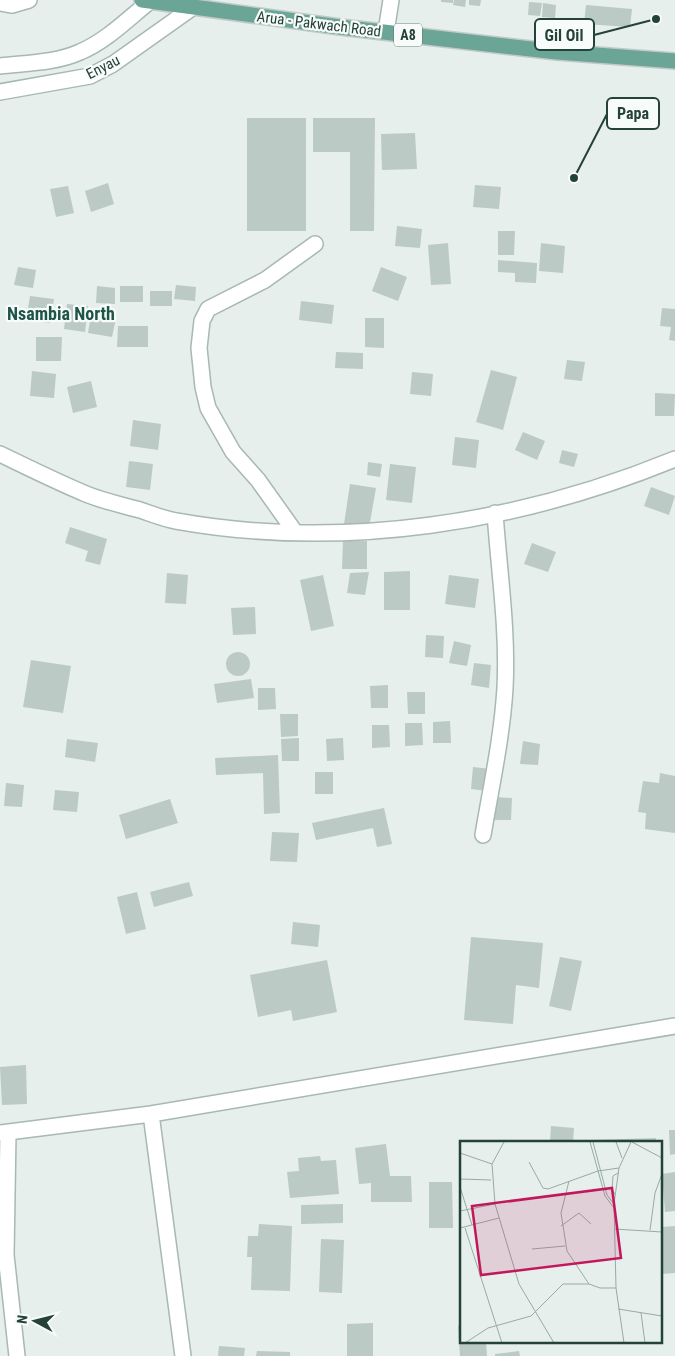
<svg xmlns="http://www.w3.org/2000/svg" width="675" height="1356" font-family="'Roboto Condensed',sans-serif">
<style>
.building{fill:#bbcac4}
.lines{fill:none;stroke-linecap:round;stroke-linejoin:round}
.minor-casing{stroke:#a8b8b2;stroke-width:18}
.major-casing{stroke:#c2cac8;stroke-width:18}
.minor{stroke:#fff;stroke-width:15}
.major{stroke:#6aa596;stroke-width:15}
.labels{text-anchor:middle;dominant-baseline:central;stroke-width:4.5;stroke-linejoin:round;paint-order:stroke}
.shield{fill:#f7fbf9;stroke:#637a73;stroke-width:1}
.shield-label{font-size:14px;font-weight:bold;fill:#24423a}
.street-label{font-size:15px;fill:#24423a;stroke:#f7fbf9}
.quarter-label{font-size:18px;font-weight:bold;fill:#1f5548;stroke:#f7fbf9}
.inset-road{fill:none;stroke:#98aaa4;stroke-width:1}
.view{fill:#c2185b;fill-opacity:0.15;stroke:#c2185b;stroke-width:2.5}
.inset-edge{fill:none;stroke:#24423a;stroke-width:2.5}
.leader{fill:none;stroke:#24423a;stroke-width:2}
.callout-dot{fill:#24423a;stroke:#f7fbf9;stroke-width:2}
.callout{fill:#f7fbf9;stroke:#24423a;stroke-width:2}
.callout-label{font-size:16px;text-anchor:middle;font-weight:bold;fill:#24423a}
</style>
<rect width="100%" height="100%" fill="#e6efeb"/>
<path class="building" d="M441,0h12v3l-12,-1z
M454,0h12l-1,7 -12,-2z
M469,0h12l-1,6 -11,-1z
M529,2l13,1 -2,13 -12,-1z
M543,3l13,2 -1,13 -13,-1z
M586,5l46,4 -2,18 -46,-3z
M247,118h59v113h-59z
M313,118h62l-1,113h-24v-79h-37z
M415,133l2,36 -35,1 -1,-36z
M108,183l6,21 -23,8 -6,-21z
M475,185l26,2 -2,22 -26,-2z
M68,186l6,27 -18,4 -6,-28z
M397,226l25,3 -2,19 -25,-2z
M498,231h17l-1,24h-16z
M448,243l3,41 -20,1 -3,-40z
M541,243l24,3 -2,27 -24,-2z
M498,260l39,3 -1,20 -21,-1v-9l-17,-1z
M18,267l18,3 -3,18 -19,-3z
M381,267l26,10 -9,24 -26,-10z
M176,285l20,2 -1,14 -21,-2z
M97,286l18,2v16l-19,-1z
M120,286h23v16h-23z
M150,291h22v15h-22z
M30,296l24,3 -4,24 -24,-3z
M301,301l33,4 -2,19 -33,-4z
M67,304l21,2 -3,26 -21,-3z
M662,308l13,1v32l-6,-1 2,-13 -11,-1z
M91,314l25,4 -4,19 -24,-4z
M365,318h19v30l-19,-1z
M118,326h30v21h-31z
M36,337h26l-1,24h-25z
M336,352l27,1v16l-28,-1z
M567,360l18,2 -3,19 -18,-2z
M491,370l26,7 -14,53 -27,-8z
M32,371l24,3 -2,24 -24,-2z
M412,372l21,2 -2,22 -21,-2z
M91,381l6,26 -24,6 -6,-26z
M655,393l20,1 -1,22h-19z
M133,420l28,4 -3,26 -28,-4z
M523,432l22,9 -8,19 -22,-10z
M455,437l24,3 -3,28 -24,-3z
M562,450l16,4 -4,13 -15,-4z
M129,461l24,3 -3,26 -24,-3z
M368,462l14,2 -2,13 -13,-2z
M390,464l26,3 -4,36 -26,-3z
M350,484l26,4 -7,40 -25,-4z
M651,487l24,9 -6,19 -25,-9z
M70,527l37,12 -7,26 -15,-4 3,-10 -23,-8z
M343,540l24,1v28h-25z
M532,543l24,9 -8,20 -24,-8z
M410,571v39h-26v-38z
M369,572l-4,23 -18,-2 3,-20z
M167,573l21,2 -2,29 -21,-1z
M323,575l11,51 -23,5 -11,-51z
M449,575l30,4 -4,29 -30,-4z
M255,607l1,27 -23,1 -2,-27z
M426,635l18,1 -1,22 -18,-1z
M454,641l17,4 -4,21 -18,-3z
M226 664a12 12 0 1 1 24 0a12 12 0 1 1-24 0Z
M31,660l40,6 -8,47 -40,-6z
M474,663l17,2 -2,23 -18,-3z
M251,679l3,19 -37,5 -3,-19z
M388,685v23h-17l-1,-22z
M258,688h17l1,21 -18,1z
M407,692h18v22h-17z
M280,714h18v22l-17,1z
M450,721l1,22h-18v-21z
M405,723h17l1,22 -18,1z
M372,725h17l1,22 -18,1z
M299,738v23h-17l-1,-22z
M343,738l1,22 -17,1 -1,-22z
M67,739l31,4 -3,19 -30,-5z
M523,741l17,3 -2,21 -18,-1z
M278,755l2,58 -16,1 -1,-41 -47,2 -1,-17z
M473,767l18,2 -3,22 -17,-2z
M315,772h18v22h-18z
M660,773l15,3v57l-30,-4 1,-16 -8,-1 5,-31 16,2z
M6,783l18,2 -2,22 -18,-1z
M55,790l24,2 -2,20 -24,-2z
M495,797l17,1 -1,22h-17z
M170,799l8,24 -52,16 -7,-24z
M384,808l8,36 -15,3 -4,-19 -57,12 -4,-17z
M272,832l27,1 -2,29 -27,-1z
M189,882l4,14 -39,11 -4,-15z
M137,892l9,37 -20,5 -9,-37z
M293,922l27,3 -2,22 -27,-3z
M471,937l72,6 -4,45 -23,-3 -3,39 -49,-4z
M560,957l22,4 -11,50 -22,-5z
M327,960l10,52 -44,9 -2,-11 -33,7 -8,-42z
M26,1065l1,39 -25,1 -2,-38z
M551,1126l23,2 -1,14h-23z
M669,1130h6v24l-5,1z
M656,1138v4h-63l-1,-2z
M386,1144l4,32h21l1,26h-41v-19l-12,1 -4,-36z
M320,1156l1,5 15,-1 3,34 -49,4 -3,-26 12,-1 -1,-13z
M675,1172v39l-10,1 -3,-38z
M429,1182h23l1,46h-24z
M343,1204v19l-42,1v-19z
M259,1224l33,2 -2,65 -39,-1 1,-33h-5l1,-21h10z
M675,1226v47l-14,1v-47z
M321,1239l23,1 -2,53 -23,-1z
M373,1323v33h-26v-32z
M458,1326h3v16h25l1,14h-27z
M219,1346l26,2 -1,8h-26z
M257,1351l33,1v4h-34z
M519,1351l1,5h-25v-2z"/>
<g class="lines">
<g class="minor-casing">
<path id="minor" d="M0,3l12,2 17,-5
M386,32l5,-32
M0,66c26,-3 56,-3 80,-14 26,-11 48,-33 69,-50
M0,92l90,-16 23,-12 79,-56
M0,454c29,14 57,28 86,40 17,7 36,11 54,16 12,4 24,9 36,11 168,30 343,2 499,-62
M295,532l-37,-52 -25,-28 -25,-44 -5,-21 -4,-39 3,-27 6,-12 57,-29 50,-36
M483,835c8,-48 19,-97 22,-147 3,-58 -6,-117 -10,-175
M151,1114l32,242
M0,1133l151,-19 524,-88
M8,1133l-2,122 11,101"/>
</g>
<g class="major-casing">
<path id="major" d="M142,0l198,27 217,25 118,9"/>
</g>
<use href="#minor" class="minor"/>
<use href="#major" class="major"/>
</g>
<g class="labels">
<rect class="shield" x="394" y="23.5" width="28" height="23" rx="4"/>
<g class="shield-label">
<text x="408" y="35">A8</text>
</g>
<g class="street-label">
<text transform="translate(319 24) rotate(7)">Arua - Pakwach Road</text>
<text transform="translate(103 67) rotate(-27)">Enyau</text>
</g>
<g class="quarter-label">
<text x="61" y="313">Nsambia North</text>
</g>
</g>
<g transform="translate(460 1141)">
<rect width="202" height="202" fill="#e6efeb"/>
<path class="inset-road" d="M44,1l-12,22 3,40 24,80 35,59M130,1l15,54 9,12M133,1l14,53 7,9M156,1l6,16M172,1l30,16M0,12l32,11M69,21l14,26 5,1 50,-18 21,-3M0,38l31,1M109,40l-8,32 6,38 22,33 11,4h16M0,46l12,38M155,53l-3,-4 1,-14 5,-3M0,70l35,-7M101,85l18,-13 12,11M0,87l39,-10M5,87l37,115M154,88l48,3M190,89l5,-37 7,-19M72,108l33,-3M158,168l44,7M181,172l4,30M5,202l23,-15 43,-12 32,-32h26M164,202l-8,-55 -2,-84 5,-36 12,-26"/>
<path class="view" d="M152,47l9,70 -140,17 -9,-69z"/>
<rect width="202" height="202" class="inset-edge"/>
</g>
<path class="leader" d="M656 19L594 35M574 178L607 114"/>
<g class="callout-dot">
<circle cx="656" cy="19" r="5"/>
<circle cx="574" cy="178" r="5"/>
</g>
<g class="callout">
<rect x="535" y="19" width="59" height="31" rx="5"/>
<rect x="607" y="98" width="52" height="31" rx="5"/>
</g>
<g class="callout-label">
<text x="564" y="41">Gil Oil</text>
<text x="633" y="119">Papa</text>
</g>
<g transform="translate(35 1321) rotate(277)" stroke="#f7fbf9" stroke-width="4" paint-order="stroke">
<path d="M0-4L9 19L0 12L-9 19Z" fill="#24423a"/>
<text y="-8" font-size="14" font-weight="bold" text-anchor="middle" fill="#24423a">N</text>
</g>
</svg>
